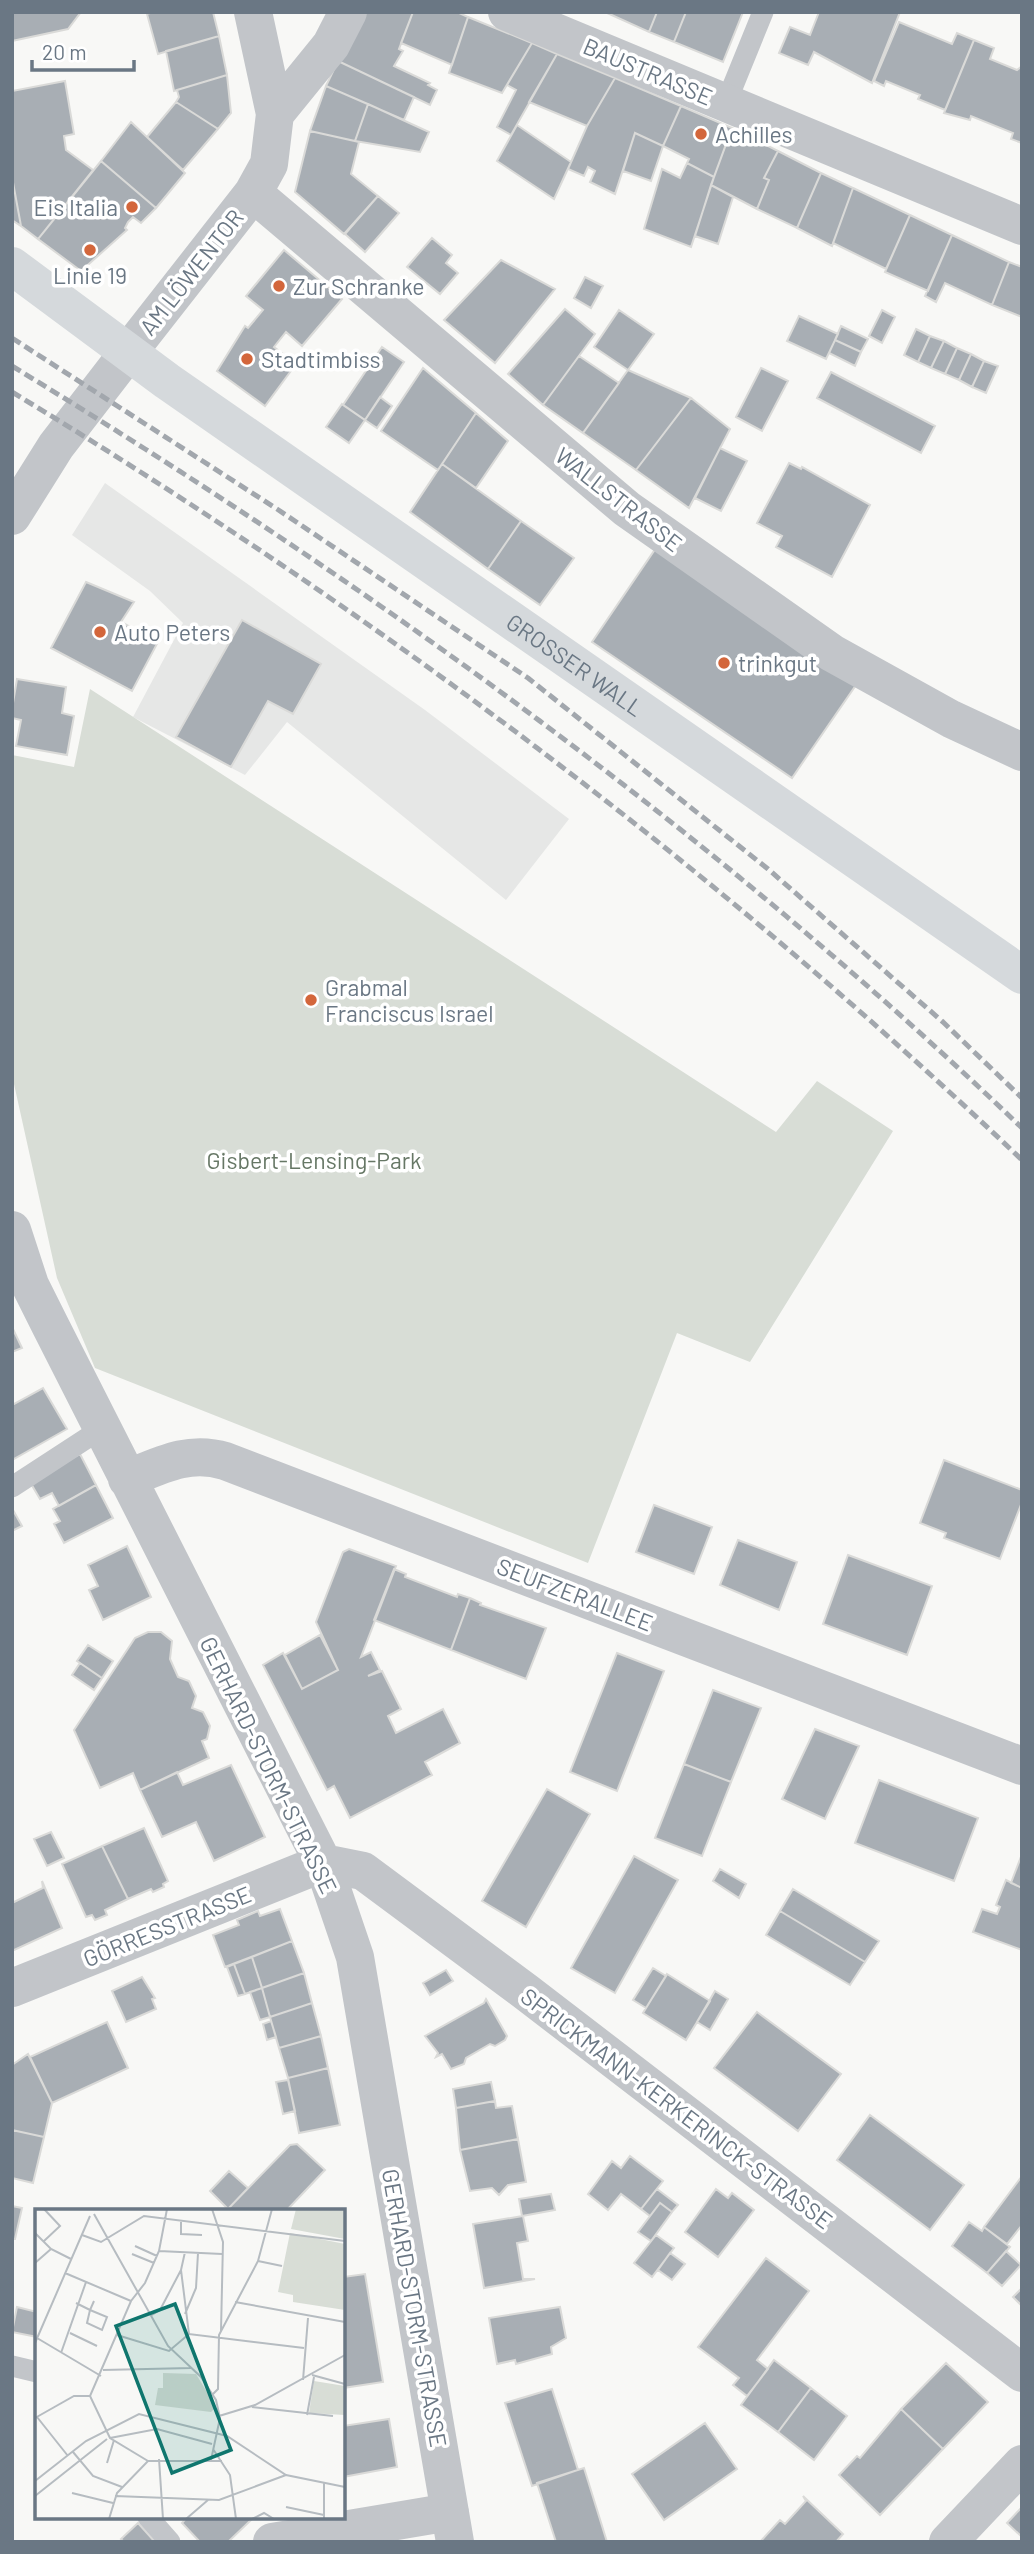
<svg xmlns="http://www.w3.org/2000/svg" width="1034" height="2554" font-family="Barlow,sans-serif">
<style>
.built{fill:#e6e7e6}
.green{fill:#d8ddd6}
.building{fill:#a8aeb4;stroke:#dadad8;stroke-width:2}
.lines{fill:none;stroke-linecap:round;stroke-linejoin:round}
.service{stroke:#c2c5c9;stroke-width:21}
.minor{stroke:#c2c5c9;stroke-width:38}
.tertiary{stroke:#c2c5c9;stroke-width:38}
.secondary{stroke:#d5d9dc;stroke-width:38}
.rail{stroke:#a2a7ad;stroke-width:5;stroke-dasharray:10 5;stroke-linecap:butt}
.poi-dot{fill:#d3663b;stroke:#fff;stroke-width:2.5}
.labels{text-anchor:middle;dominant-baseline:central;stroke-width:7;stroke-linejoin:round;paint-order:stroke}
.street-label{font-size:23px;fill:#6a7784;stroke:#fff}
.poi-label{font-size:23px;fill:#6a7784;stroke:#fff;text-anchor:start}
.park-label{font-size:23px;fill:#667765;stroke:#fff}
.inset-road{fill:none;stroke:#b6bcc1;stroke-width:2}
.view{fill:#0f766e;fill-opacity:0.15;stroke:#0f766e;stroke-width:3.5}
.inset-edge{fill:none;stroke:#6a7784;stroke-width:3.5}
</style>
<rect width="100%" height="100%" fill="#f8f8f6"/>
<path class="built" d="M105,483l320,227 144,109 -63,81 -219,-178 -42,53 -112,-58 50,-94 -33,-32 -78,-56z"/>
<path class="green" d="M90,689l686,443 41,-51 76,50 -143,231 -73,-29 -89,230 -493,-195 -38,-90 -45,-203v-320l62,12z"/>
<path class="building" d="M12,12h69l-13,17 -56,12z
M153,12h60l6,24 -61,18 -11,-40z
M364,12h49l-14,37 4,2 -9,15 36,17 -2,2 9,5 -7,15 -92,-44z
M413,12h44l11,5 -16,48 -51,-22z
M605,12h52l-8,20z
M657,12h29l-12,30 -25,-10z
M686,12h57l-20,50 -49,-20z
M819,12h81l-28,71 -58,-31 -6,13 -29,-12 11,-26 20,8z
M468,17l64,26 -30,50 -53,-20z
M899,22l53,22 5,-11 17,7 -29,70 -27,-11 2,-4 -34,-14 -2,5 -10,-5z
M219,36l8,39 -53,16 -8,-40z
M974,40l20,8 -4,11 27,11 5,-4v77l-11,-4 2,-6 -42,-17 -1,4 -26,-7z
M532,43l25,11 -46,81 -14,-8 19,-37 -9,-5z
M557,54l58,24 -28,48 -58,-24z
M338,61l76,36 -10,23 -78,-34z
M227,75l4,38 -13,16 -42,-27 3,-5 -2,-7z
M615,78l66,28 -18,40 -28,-13 -20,61 -25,-12 5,-11 -7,-4 -4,9 -16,-7 19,-43z
M65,81l9,53 -10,2 2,14 27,20 -55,69 -17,-13 -9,-49v-86z
M326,86l42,18 -13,37 -45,-10z
M176,102l42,27 -35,41 -36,-33z
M368,104l61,28 -9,20 -65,-11z
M681,106l51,22 -18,49 -27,-14 2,-4 -26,-13z
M131,122l54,51 -29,35 -55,-47z
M517,125l54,37 -17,37 -57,-38z
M732,128l46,23 -14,27 5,2 -12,29 -46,-24z
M310,131l49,11 -8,32 27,22 -34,38 -49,-42z
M635,133l28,13 -12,35 -28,-10z
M778,151l43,22 -24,55 -40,-19 12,-29 -5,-2z
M101,161l55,47 -15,15 -8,-6 -5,5 -3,6 2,2 -46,41 -43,-32z
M687,163l27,14 -23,70 -47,-18 18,-60 18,9z
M821,173l32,15 -21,58 -35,-18z
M12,177l9,49 -9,-6z
M711,185l22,12 -15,47 -23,-8z
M853,188l57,27 -24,54 -53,-26z
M378,196l21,17 -34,39 -20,-18z
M910,215l42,20 -24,56 -43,-19z
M952,235l57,27 -17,43 -47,-22 -9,19 -11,-6z
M432,238l20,17 -6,8 12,10 -18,21 -33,-27z
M284,250l58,49 -40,47 -16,-14 -12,15 22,17 -31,42 -48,-35 28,-45 3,2 15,-18 -17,-14z
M501,260l54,29 -60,74 -51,-43z
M1009,262l13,5v50l-30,-12z
M585,277l18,9 -12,22 -17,-10z
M565,309l30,25 -52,71 -35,-31z
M619,310l35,24 -26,36 -34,-23z
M882,310l13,7 -13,26 -13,-7z
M799,316l39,18 -12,25 -39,-18z
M841,326l27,13 -7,13 -26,-12z
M916,329l14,7 -12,26 -14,-7z
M930,336l14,5 -13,27 -13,-6z
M835,340l26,12 -6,14 -26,-13z
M944,341l13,7 -12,26 -14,-6z
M382,347l22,15 -39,58 -22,-15z
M957,348l14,6 -12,26 -14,-6z
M971,354l13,7 -12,26 -13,-7z
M579,356l40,27 -36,50 -40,-28z
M984,361l14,5 -12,27 -14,-6z
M423,368l53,45 -38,57 -57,-39z
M761,368l27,13 -26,50 -26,-14z
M628,370l63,28 -55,72 -53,-37z
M831,372l104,54 -14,27 -104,-55z
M380,397l12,9 -15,22 -12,-8z
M691,398l39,31 -41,79 -53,-38z
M342,404l23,16 -16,23 -23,-16z
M476,413l32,28 -32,47 -34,-24z
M720,448l27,13 -26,50 -26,-13z
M789,463l12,6 1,-2 68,38 -38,72 -56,-30 6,-11 -25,-13z
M442,464l79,57 -33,48 -78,-57z
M521,521l53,37 -34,47 -52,-36z
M656,548l200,137 -64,93 -200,-136z
M86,582l48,20 -13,20 37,20 -26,49 -81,-43z
M242,620l79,44 -28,50 -25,-13 -37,66 -55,-30z
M17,679l49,8 -4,26 12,3 -7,39 -51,-9 5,-26 -9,-2v-9z
M12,1327l10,21 -10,4z
M43,1388l24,41 -55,31v-55z
M80,1454l16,31 -37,21 -7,-13 -12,6 -10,-17z
M944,1460l78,30v12l-22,57 -56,-21 2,-5 -26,-10z
M96,1485l17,33 -49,25 -10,-19 6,-3 -7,-12z
M654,1505l58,22 -18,47 -58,-22z
M13,1510l9,16 -10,5v-20z
M738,1540l59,22 -18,48 -59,-25z
M127,1546l24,51 -48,23 -14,-30 9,-4 -10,-21z
M349,1549l47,17 -35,91 10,-5 9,18 -12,6 14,-5 19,38 -13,7 8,17 47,-24 17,34 -35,19 7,13 -82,43 -16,-32 -7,4 -64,-125 20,-12 19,36 36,-19 -22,-48 27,-70z
M848,1555l84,31 -25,69 -84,-31z
M394,1569l12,5 -1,3 52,20 1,-3 12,4 -19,52 -77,-30z
M470,1598l11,5 -1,2 66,23 -20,51 -75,-29z
M148,1632h13l11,9 -2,18 8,18 11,4 7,15 -4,12 11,4 7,14 -3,13 -5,2 7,17 -69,32 -7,-17 -33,15 -26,-58 61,-92z
M320,1635l18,35 -36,19 -17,-34z
M88,1645l25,16 -11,17 -25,-17z
M617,1653l47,18 -47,120 -47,-19z
M80,1663l22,15 -8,12 -22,-15z
M713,1690l48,18 -30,74 -47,-18z
M815,1729l44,17 -34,73 -43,-20z
M684,1764l47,18 -29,74 -47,-18z
M231,1765l34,72 -51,24 -18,-39 -34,15 -22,-47 37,-18 6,13z
M879,1780l99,38 -24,63 -99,-38z
M547,1789l43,25 -64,113 -44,-26z
M144,1828l24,53 -5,3 1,3 -11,5 -2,-3 -23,10 -26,-53z
M51,1832l13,26 -17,8 -13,-27z
M102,1846l26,53 -23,11 2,5 -12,5 -3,-5 -6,2 -24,-53z
M1022,1854v34l-11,-5z
M634,1856l44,24 -63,113 -44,-25z
M720,1869l26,15 -7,14 -26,-17z
M1006,1880l16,8v62l-49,-18 9,-23 15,5 3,-7 -4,-2z
M42,1881l20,47 -50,23v-48l31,-15z
M793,1889l86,52 -14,21 -85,-51z
M280,1909l12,32 -67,26 -12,-32 26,-10 -2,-5 21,-9 2,5z
M780,1911l85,51 -15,23 -84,-50z
M292,1941l12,32 -42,15 -10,-31z
M252,1957l10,31 -17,6 -11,-30z
M234,1964l11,30 -7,2 -11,-29z
M653,1968l13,8 -20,32 -13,-8z
M446,1970l7,11 -23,14 -7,-12z
M304,1973l8,30 -42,14 -8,-29z
M667,1974l43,27 -24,39 -43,-27z
M142,1977l13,21 -3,1 4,10 -30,13 -14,-31z
M262,1988l8,29 -10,3 -10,-28z
M715,1991l13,8 -18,31 -13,-8z
M486,1999l21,37 -2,4 -10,6 -5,-2 -24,14 -2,6 -13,5 -9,-15 -6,3 2,-4 -13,-17 59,-33z
M312,2003l9,33 -42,12 -9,-31z
M757,2012l84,62 -43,57 -84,-63z
M271,2021l5,16 -9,3 -4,-16z
M107,2022l21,46 -76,35 -22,-46z
M321,2036l7,32 -40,10 -9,-30z
M28,2054l24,49 -8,34 -32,-7v-65z
M328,2068l12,57 -41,8 -11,-55z
M288,2080l7,31 -12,3 -7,-32z
M491,2082l4,19 -39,7 -3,-19z
M495,2101l1,7 16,-2 6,33 -58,11 -4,-42z
M870,2115l94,70 -34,45 -93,-70z
M12,2130l32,7 -11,46 -21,-5z
M518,2139l8,43 -18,3 -9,10 -7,-7 -22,3 -10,-41z
M297,2144l28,26 -39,41h-60l64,-66z
M630,2156l33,25 -22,28 -20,-15 -13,16 -20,-16 24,-33 9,7z
M229,2171l19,17 -20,21 -18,-18z
M1022,2176v49l-15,19 -23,-17z
M657,2189l21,16 -6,7 -12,-9 -10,13 -9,-7z
M716,2189l12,9 4,-5 22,17 -36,47 -33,-25z
M551,2194l4,16 -33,6 -3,-17z
M660,2203l12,9 -21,29 -13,-9z
M12,2206l10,2 -7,31h-3z
M523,2216l5,25 -11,2 6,36h12l-51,9 -11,-64z
M969,2222l13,9 2,-4 26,20 -23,26 -35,-27z
M656,2235l18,13 -22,29 -18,-14z
M1006,2251l15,14 -19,21 -15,-13z
M670,2253l15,11 -13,16 -14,-10z
M766,2258l43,33 -52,69 11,9 -21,27 -14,-11 6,-7 -41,-31z
M365,2274l18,108 -40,6v-111z
M1022,2288v18l-9,-9z
M17,2307l20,5v25l-25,-5z
M560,2307l6,31 -15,9 1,7 -36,10 -1,-4 -18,4 -8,-46z
M774,2360l37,28 -33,44 -37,-27z
M946,2363l42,39 -45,47 -42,-40z
M811,2388l36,28 -33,44 -36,-28z
M552,2389l26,81 -46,16 -27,-83z
M901,2409l42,40 -63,66 -41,-40 18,-19 3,2z
M389,2419l8,48 -54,10v-51z
M705,2423l32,46 -73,51 -32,-46z
M584,2468l23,74h-51l-19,-59z
M803,2496l40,38 -7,8h-76l20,-22 5,4 21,-23z
M1022,2507v30l-15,-14z
M187,2517h61l3,3 -23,22h-28l-18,-19z
M138,2523l17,19h-31l-3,-3z"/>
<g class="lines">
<path class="service" d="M726,103l37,-91
M12,1487l89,-58
M12,2366l25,6
M148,2517l22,25"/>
<path class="minor" d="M507,12l515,214
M275,114l56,-69 17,-33
M253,193l374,316 205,144 119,66 71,33
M130,350l123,-157 16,-29 6,-50 -22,-102
M12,1230l18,55 20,40 273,538 32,94 100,585
M127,1479c34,-14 62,-29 98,-18l797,305
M12,1988l311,-125 40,8 163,121 496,381
M272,2542l178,-30
M948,2542l74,-78"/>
<path class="tertiary" d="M12,516l44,-70 74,-96"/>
<path class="secondary" id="s1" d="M12,266l155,115 855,594"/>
<path class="rail" d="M12,338l265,171 251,169 240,191 175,153 79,76
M12,366c361,220 705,469 1010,762
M12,392c363,220 703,475 1010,768"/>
</g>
<g class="poi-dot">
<circle cx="701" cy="134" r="7"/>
<circle cx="132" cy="207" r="7"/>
<circle cx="90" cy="250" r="7"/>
<circle cx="279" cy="286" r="7"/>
<circle cx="247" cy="359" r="7"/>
<circle cx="100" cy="632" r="7"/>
<circle cx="724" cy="663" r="7"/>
<circle cx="311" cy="1000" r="7"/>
</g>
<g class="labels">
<g class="street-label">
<text transform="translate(648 71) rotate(23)">BAUSTRASSE</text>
<text transform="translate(191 272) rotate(-52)">AM LÖWENTOR</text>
<text transform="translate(619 499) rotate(38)">WALLSTRASSE</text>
<text stroke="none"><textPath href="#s1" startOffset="690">GROSSER WALL</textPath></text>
<text transform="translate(575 1594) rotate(21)">SEUFZERALLEE</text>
<text transform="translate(269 1765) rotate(64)">GERHARD-STORM-STRASSE</text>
<text transform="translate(167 1926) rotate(-22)">GÖRRESSTRASSE</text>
<text transform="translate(677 2108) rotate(37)">SPRICKMANN-KERKERINCK-STRASSE</text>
<text transform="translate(415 2308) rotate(80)">GERHARD-STORM-STRASSE</text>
</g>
<g class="poi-label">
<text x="715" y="134">Achilles</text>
<text x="118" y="207" text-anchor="end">Eis Italia</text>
<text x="90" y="275" text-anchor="middle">Linie 19</text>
<text x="293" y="286">Zur Schranke</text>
<text x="261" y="359">Stadtimbiss</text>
<text x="114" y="632">Auto Peters</text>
<text x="738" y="663">trinkgut</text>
<text x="325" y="987">Grabmal<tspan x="325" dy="26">Franciscus Israel</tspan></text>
</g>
<g class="park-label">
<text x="314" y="1160">Gisbert-Lensing-Park</text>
</g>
</g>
<g transform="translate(35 2209)">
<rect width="310" height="310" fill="#f8f8f6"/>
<path d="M261,0h49v30l-54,-10zM255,24l55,11v66l-52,-8v-7l-15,-3zM128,164l33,1 20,33 -5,5 -56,-7 3,-17h5zM279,172l31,5v29l-36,-2z" fill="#d8ddd6"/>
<path class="inset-road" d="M177,0l11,33 -2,89M59,5l74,132 33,31 15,23 4,18 -9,42M146,12v13l21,1M0,24l16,16 20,10M47,26l19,7 43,-26 201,25M9,32l16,-15 -16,-17M100,37l22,10M124,42l63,3M150,43l-4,18 8,64M97,45l22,9M223,52l24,5M0,54l16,-14M30,64l66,28M200,93l110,20M41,94l14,7 17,7 -5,13 -15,-7 3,-13 4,-9M150,105l11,-26 2,-35M115,107l10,-6 21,-40M35,124l27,13M82,126l52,16 20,-17 115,14M2,129l64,38M0,134l55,-127M26,144l25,-71M68,161l88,-2M277,166l33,9M268,171l5,-62M178,185l5,-5 1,-54 39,-74 14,-52M217,198l81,9M272,206l7,-38M184,207l36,-11 90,-50M2,208l31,39M0,209l39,-22h16M75,229l47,-9 55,15M178,240l17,26 6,44M38,243l20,24 29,11M124,250l4,60M113,252l-38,-23 -20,-42 41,-95 14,-18 14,-32 8,-42M72,254l7,-23M0,272l51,-40 53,-27 88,22 59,39 59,12M37,284l41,10M0,287l72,-57M80,287l104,4 67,-25M251,298l38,8M289,309v-35M74,310l8,-26 31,-32h74M151,310l22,-19M217,310l12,-6 10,6"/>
<path class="view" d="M140,95l56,146 -59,23 -56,-147z"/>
<rect width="310" height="310" class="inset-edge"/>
</g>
<rect width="1034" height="2554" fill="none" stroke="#6a7784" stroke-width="28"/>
<path d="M32 60v10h102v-10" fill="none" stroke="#6a7784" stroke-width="3.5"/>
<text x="42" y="60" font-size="21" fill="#6a7784" stroke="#ffffff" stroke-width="5" paint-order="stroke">20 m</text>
</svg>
